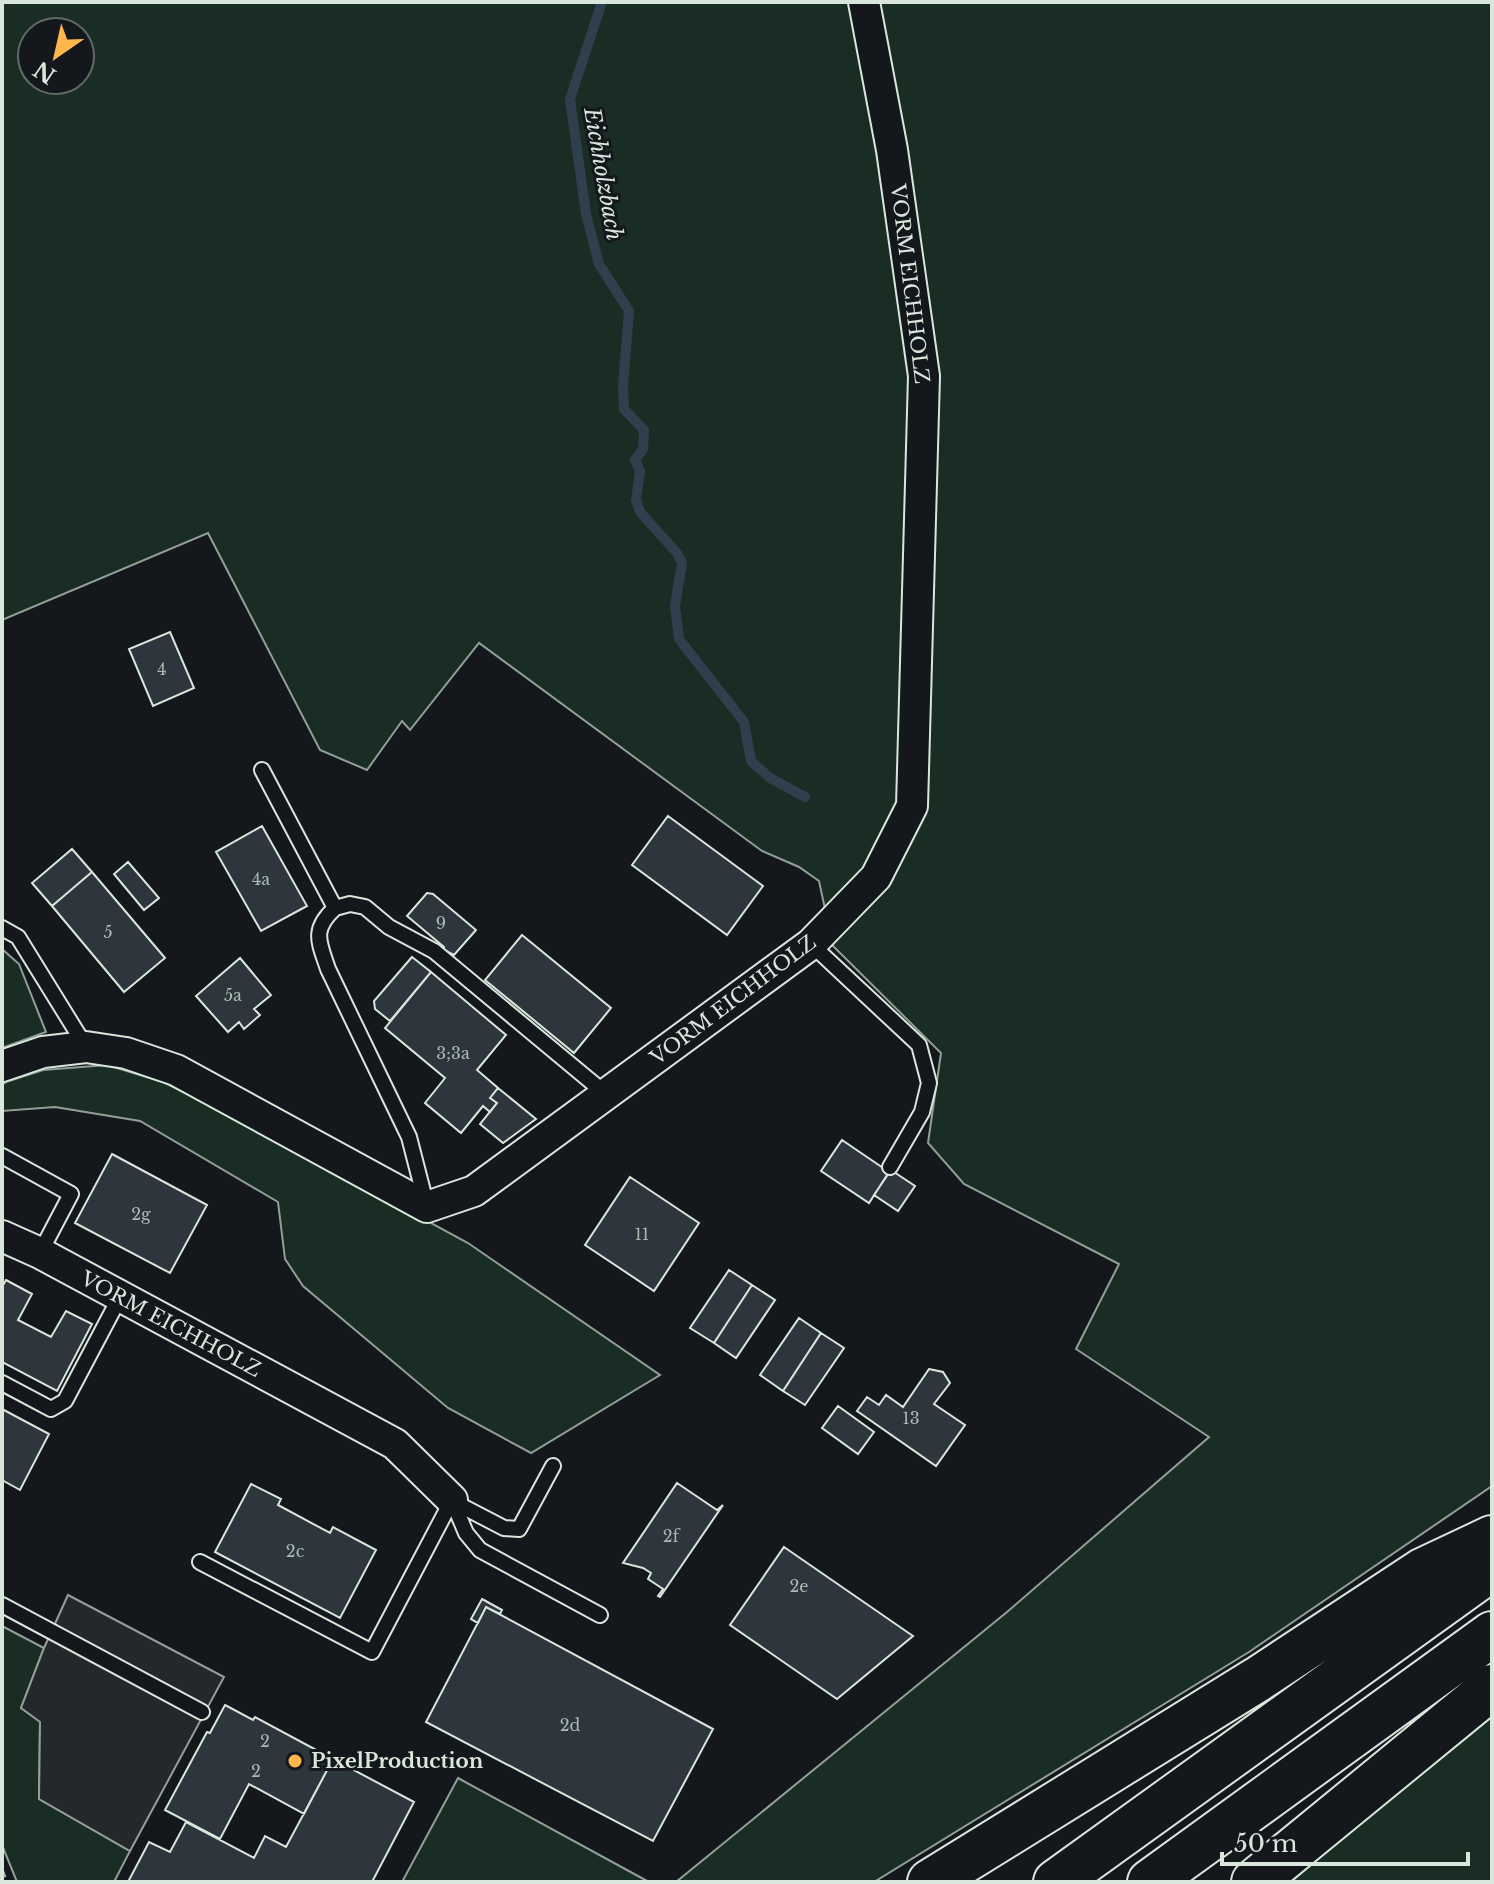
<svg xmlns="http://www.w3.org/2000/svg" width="1494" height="1884" font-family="'Libre Baskerville',serif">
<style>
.green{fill:#1a2d24;stroke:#939e99;stroke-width:2;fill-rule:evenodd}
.parking{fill:#24282b;stroke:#939e99;stroke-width:2}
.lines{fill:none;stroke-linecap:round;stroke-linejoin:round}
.stream{stroke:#2f3f4d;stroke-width:10}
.building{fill:#2c363c;stroke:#d8e6dc;stroke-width:2}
.service-casing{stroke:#d8e6dc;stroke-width:18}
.minor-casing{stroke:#d8e6dc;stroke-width:34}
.trunk-casing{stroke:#d8e6dc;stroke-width:48}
.path{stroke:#9da8a2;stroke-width:5;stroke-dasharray:6 4;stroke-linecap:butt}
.service{stroke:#14181c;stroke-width:14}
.minor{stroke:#14181c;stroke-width:30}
.trunk{stroke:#14181c;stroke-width:44}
.poi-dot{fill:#ffb74d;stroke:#14181c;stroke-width:3}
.labels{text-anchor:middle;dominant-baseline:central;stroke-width:6;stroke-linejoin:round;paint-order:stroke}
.number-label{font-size:16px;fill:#adbab4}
.street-label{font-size:20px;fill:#d8e6dc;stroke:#14181c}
.poi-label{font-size:20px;font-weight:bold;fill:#d8e6dc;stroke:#14181c;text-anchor:start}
.water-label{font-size:22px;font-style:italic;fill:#d8e6dc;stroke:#14181c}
</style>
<rect width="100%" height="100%" fill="#14181c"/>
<path class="green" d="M2,2h1490v1484l-243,166 -375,230h-198l331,-270 202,-175 -133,-88 43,-85 -155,-80 -36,-41 13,-90 -108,-107 -14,-65 -20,-14 -37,-16 -283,-208 -69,87 -8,-9 -35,49 -47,-20 -112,-217 -206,87zM32,32h48v48h-48z
M2,949l17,15 27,68 -44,16z
M107,1065l56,17 73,35 232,126 192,132 -129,78 -83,-45 -145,-122 -18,-27 -7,-57 -138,-81 -85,-14 -53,4v-26l4,-3 37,-12z
M2,1626l42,22 -23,60 19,13 -1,78 91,52 -16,31h-97l-15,-37z
M1492,1703v179h-201z
M458,1778l191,104h-247z"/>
<path class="parking" d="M68,1595l156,82 -94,174 -91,-52 1,-77 -19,-14 23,-60z"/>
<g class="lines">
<path class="stream" d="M602,2l-32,97 16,115 13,50 30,47 -6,75 1,23 20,21 -1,19 -8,11 5,11 -4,29 4,12 37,41 5,10 -7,43 4,33 65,83 7,39 19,17 35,19"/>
</g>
<path class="building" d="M170,632l24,56 -41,18 -24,-57z
M668,816l95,70 -36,49 -95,-70z
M262,826l45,80 -46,25 -45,-79z
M72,849l20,23 -40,34 -20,-23z
M128,862l31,36 -15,12 -30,-36z
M92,872l73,86 -41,34 -72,-86z
M427,893l6,1 43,36 -22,25 -10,-5v-3l-37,-31z
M522,935l89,73 -37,45 -89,-73z
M412,957l19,15 -41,49 -15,-12 -1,-8z
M240,958l31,37 -17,14 6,6 -16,14 -5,-7 -11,10 -32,-36z
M431,972l75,63 -29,35 21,18 -8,10 7,5 -7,9 -7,-6 -22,27 -36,-30 20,-25 -60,-50z
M498,1088l38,31 -33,24 -23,-19 17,-21 -7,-5z
M842,1140l47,32 -20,31 -48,-32z
M112,1154l95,51 -37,68 -95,-50z
M891,1170l24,16 -17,25 -24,-16z
M630,1177l69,46 -45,68 -69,-46z
M729,1270l23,15 -38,58 -24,-15z
M6,1280l26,14 -14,26 33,17 15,-26 26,13 -35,67 -55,-29v-75z
M752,1285l23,15 -39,58 -22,-15z
M799,1318l22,15 -38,58 -23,-16z
M821,1333l23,15 -39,57 -22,-14z
M929,1369l14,3 7,11 -16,21 31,21 -29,41 -79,-55 10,-14 12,8 7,-10 17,12z
M838,1406l36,26 -16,22 -36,-26z
M2,1409l47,25 -29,56 -18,-10z
M677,1483l40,27 6,-5 -63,92 -2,-1 5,-7 -15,-10 3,-6 -8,-5 -20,-5z
M251,1484l30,15 -3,6 52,28 3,-6 43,23 -36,68 -125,-66z
M784,1547l129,89 -76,63 -107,-74z
M482,1599l20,11 -2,4 -14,-7 -8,16 -7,-4z
M486,1607l227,122 -60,112 -227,-119z
M225,1705l28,15 2,-3 78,42 -29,55 -55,-30 -29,55 -55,-29 42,-78 3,1z
M333,1759l81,43 -42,80h-244l21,-40 21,10 16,-30 68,36 11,-22 21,11z"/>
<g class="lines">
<g class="service-casing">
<path id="service" d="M262,770l73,138c-24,22 -16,34 -7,61l81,168 17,66
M335,908l15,-4 15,3 24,20 45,24 172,143
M2,928l16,9 68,110
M811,944l108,101 10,38 -7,29 -32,55
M2,1156l69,38 -31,59
M2,1383l49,26 14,-8 55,-104
M452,1500l14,33 14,17 120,65
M452,1501l52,27 15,1 34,-63
M200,1562l172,90 80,-152
M2,1605l200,107"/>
</g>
<g class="minor-casing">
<path id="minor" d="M2,1066l41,-14 43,-5 40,6 50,17 251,137 47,-16 337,-247 65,-67 36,-71 12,-430 -32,-226 -28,-148
M2,1236l38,17 355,191 57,56"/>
</g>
<g class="trunk-casing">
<path id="trunk" d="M930,1882l328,-203 164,-108 70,-33
M1056,1882l436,-314
M1150,1882l342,-248
M1254,1882l238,-195"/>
</g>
<path class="path" d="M2,1872l4,10"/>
<use href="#service" class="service"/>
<use href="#minor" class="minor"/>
<use href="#trunk" class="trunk"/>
</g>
<circle class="poi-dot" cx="295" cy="1761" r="8"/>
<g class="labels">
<g class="number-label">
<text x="162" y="669">4</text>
<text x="261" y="879">4a</text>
<text x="441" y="923">9</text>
<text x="108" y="932">5</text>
<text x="233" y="995">5a</text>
<text x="453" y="1053">3;3a</text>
<text x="141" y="1214">2g</text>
<text x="642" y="1234">11</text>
<text x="911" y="1418">13</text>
<text x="671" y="1536">2f</text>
<text x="295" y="1551">2c</text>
<text x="799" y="1586">2e</text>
<text x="570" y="1725">2d</text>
<text x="265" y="1741">2</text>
<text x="256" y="1771">2</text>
</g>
<g class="street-label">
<text transform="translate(910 284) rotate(83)">VORM EICHHOLZ</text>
<text transform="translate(733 1000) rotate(-37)">VORM EICHHOLZ</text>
<text transform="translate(171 1324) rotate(28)">VORM EICHHOLZ</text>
</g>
<g class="poi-label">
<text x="311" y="1761">PixelProduction</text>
</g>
<g class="water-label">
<text transform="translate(603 174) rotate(80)">Eichholzbach</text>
</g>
</g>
<rect width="1494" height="1884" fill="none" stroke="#d8e6dc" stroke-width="8"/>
<g transform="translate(56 56) rotate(214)"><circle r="38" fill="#14181c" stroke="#626a69" stroke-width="2"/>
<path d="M0-6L14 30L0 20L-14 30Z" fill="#ffb74d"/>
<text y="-12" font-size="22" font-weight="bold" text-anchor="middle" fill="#d8e6dc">N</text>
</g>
<path d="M1222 1852v12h246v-12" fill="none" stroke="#d8e6dc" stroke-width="4"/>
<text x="1234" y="1852" font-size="24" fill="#d8e6dc" stroke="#14181c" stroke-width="6" paint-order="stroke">50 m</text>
</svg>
